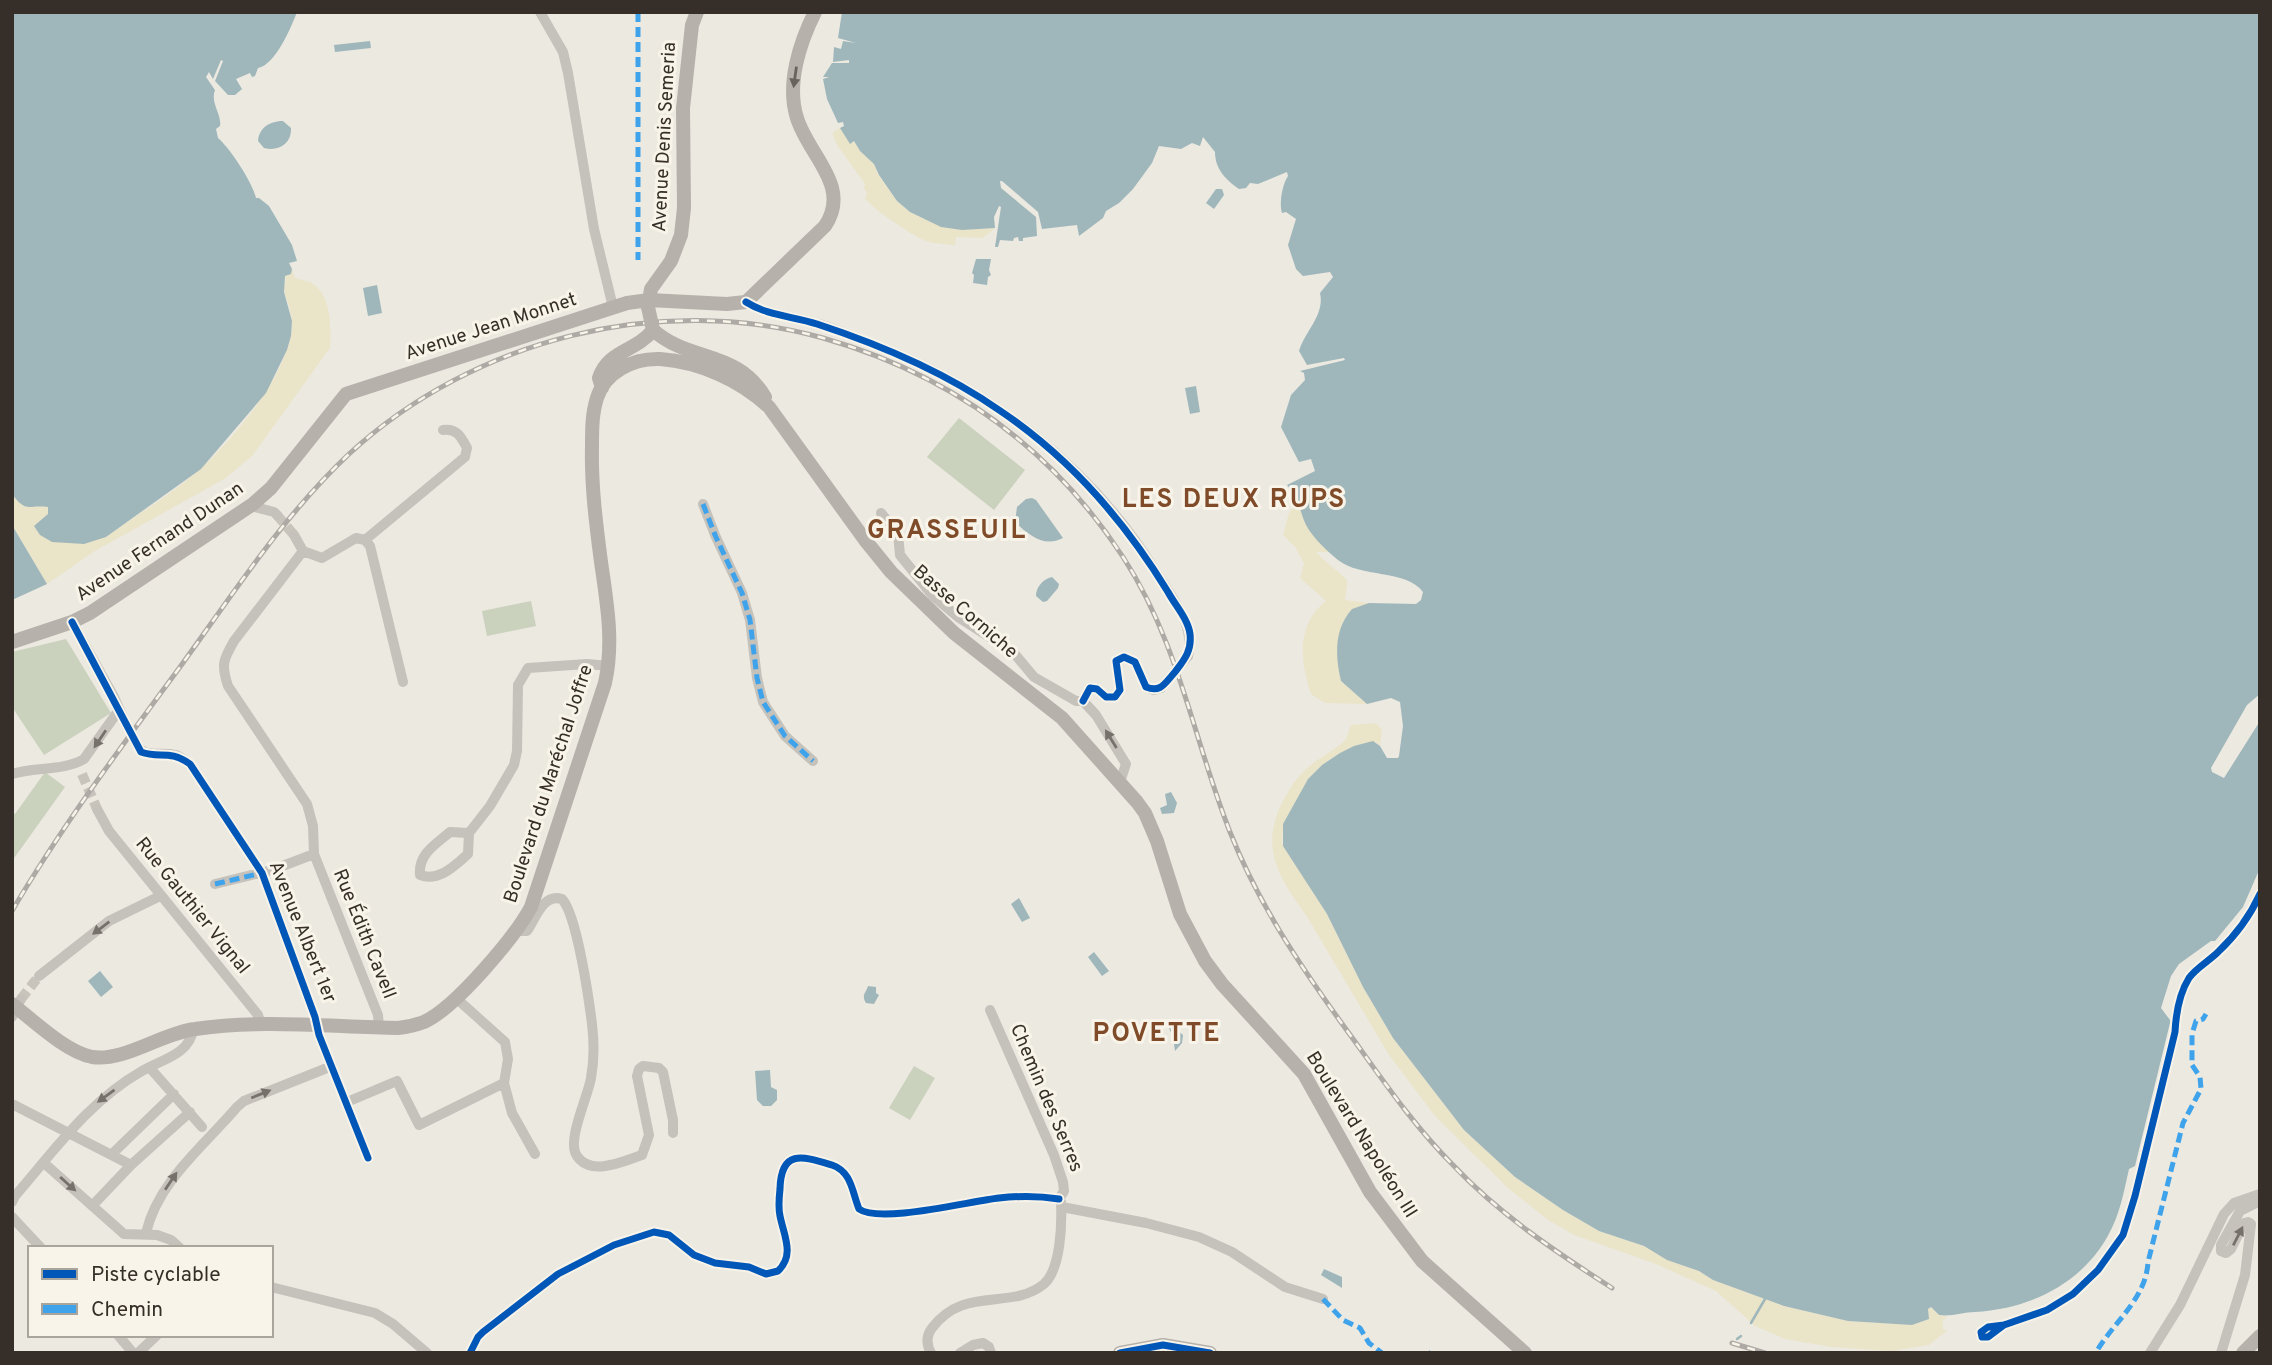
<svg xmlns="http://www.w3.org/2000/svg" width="2272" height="1365" font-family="Overpass,sans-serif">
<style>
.green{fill:#cad1bc}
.sand{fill:#eae4c9}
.water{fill:#9fb7bb}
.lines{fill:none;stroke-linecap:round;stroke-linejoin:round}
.stream{stroke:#9fb7bb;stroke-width:2.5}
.street-tunnel{stroke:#c8c4bc;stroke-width:10;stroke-dasharray:10 5;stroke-linecap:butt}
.street{stroke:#c5c1bb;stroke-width:10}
.secondary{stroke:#b6b1ab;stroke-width:14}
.rail-casing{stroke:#adaaa5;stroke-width:5}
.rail{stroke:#f8f4e9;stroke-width:2.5;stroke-dasharray:8;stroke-linecap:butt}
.street-bridge{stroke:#c5c1bb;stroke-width:10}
.secondary-bridge{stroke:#b6b1ab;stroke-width:14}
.quiet{stroke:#3fa3eb;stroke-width:5;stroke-dasharray:10 5;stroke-linecap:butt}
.cycleway-casing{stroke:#f8f4e9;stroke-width:11}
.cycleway{stroke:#0057b8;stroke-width:7}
.oneway{fill:#69635d}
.oneway2{fill:#76716b}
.labels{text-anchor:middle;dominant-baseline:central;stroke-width:6;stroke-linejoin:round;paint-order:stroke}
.street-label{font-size:19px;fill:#362f29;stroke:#f8f4e9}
.district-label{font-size:26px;font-weight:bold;letter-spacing:2px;fill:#7f4b28;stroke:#f8f4e9}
</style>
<rect width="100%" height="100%" fill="#ece9e1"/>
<path class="green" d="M959,418l66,52 -31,40 -67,-53z
M531,601l5,25 -49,10 -5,-25z
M66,639l45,74 -67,42 -32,-48v-55z
M45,772l20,15 -53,74v-48l3,1z
M914,1066l21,12 -25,42 -21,-12z"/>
<path class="sand" d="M840,128l10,15 4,-2 6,10 14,13 5,12 18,25 13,11 14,7 56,10 15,-1 -12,10 -27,-1 -1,8c-9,-1 -20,-1 -29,-4 -10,-3 -55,-33 -60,-42l-2,1 3,-6 -3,-6 1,-4 -28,-39 -5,-12z
M292,269l3,9c5,1 12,3 17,5 20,13 19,44 18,65l-77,107 -27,23 -131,73 -48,33 -35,-59v-31c15,19 16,11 36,12v7l58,24c30,-22 68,-44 95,-69 33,-29 89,-97 91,-142 1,-14 -7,-28 -9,-40l3,-6 -2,-3 7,-3z
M1298,501l5,18 10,15 17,18h-14c6,8 30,24 31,29 1,5 -2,13 -2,19l24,3 -19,8c-15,27 -13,42 -9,70l26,23 -42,-1 -14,-9c-11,-32 -15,-70 15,-93l-26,-23 4,-14 -8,-16 -13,-13 6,-22z
M1376,723l6,7 -2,16 -4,-4 -36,11 -18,12 -14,14 -25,45 -1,19 45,71 36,73 30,51 71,92 51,47 48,33 36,21 45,15 23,14 32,11 14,9 71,26 64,15 51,3 29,-10v-5l3,-2 8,8 8,2 -4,4v8l4,2 -18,14 -37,6 -61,-4 -46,-8 -30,-13 -39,-35 -60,-27 -82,-29 -26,-15 -40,-32 -73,-72 -46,-61 -83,-140c-26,-36 -46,-66 -25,-110 6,-12 14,-26 25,-36 8,-8 35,-23 39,-29 3,-4 4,-11 6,-15z"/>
<path class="water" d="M12,12h285c-6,16 -22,53 -39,56l-3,8 -3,1 -2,-4 -14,6 6,10 -7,6h-7l-13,-14 8,-20 -2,-1 -8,19 -4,-7 -3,5 9,13c-5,13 7,24 5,36l-4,3 2,9c13,11 35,46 38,60h3l10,8 23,39 5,16 -8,2 3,6 -1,5 -6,2 -1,16 8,29 -1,15 -4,14 -21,43 -65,76 -95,68 -22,7 -32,-2 -12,-7 -6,-9 14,-12v-7c-20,-3 -21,7 -36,-13z
M842,12h1418v682l-13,11 -36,63 1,4 12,6 36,-57v147l-17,39 -28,34h-4l-32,23 -8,12 -10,32 9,12v3l-35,143 -6,3c-4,17 -7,35 -14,52 -24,58 -79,87 -140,91 -12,0 -24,5 -36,3l-8,-8 -3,2 1,10 -17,6 -64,-4 -64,-15 -71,-26 -14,-9 -32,-11 -23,-14 -45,-15 -36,-21 -48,-33 -51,-47 -71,-92 -30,-51 -36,-73 -44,-68v-22l25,-45 14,-14 18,-12 14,-7 19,-5 7,5 7,12h11l1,-2 4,-30 -3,-24 -9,-4 -24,6 -26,-23c-6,-25 -7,-52 11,-72l17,-6 47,1 5,-4 2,-8c-17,-23 -63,-14 -85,-32 -13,-11 -29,-25 -35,-42 -4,-13 -7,-22 -16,-33l28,-14 -4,-12 -12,3 -18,-35 10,-32 14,-15 -1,-7 -4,-2 45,-11 -1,-2 -37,7 -8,-14c6,-20 26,-36 21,-58l13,-16 -3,-5 -27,4 -7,-7 -8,-24 8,-26 -10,-7 -4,1c-3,-9 0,-28 6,-37l-1,-4 -29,12 -8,-1 -4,5 -7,1c-13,-9 -24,-20 -24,-37l-12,-15 -3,9 -8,-3 -11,6 -22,-3 -7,17 -19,26 -14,14 -13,8 -3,7 -24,18 -2,-11 -35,4 -4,-17 -36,-31h-2l1,7 35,29 1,19 -14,2v3h-4l-1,-4 -4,1 -1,3 -13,-1 -2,7h-3l6,-40 -2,-1 -5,11 1,11 -33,2 -21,-3 -31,-15 -13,-11 -18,-26 -5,-11 -14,-13 -6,-10 -4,3 -10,-16 4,-2 -1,-4 -5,1 -11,-24 -4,-20 6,-2h-6l9,-14h17v-3l-16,2 1,-15 7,2 2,-8 13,2 -18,-5z
M370,41l1,7 -36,4 -1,-7z
M283,121l8,7c1,16 -13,24 -27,20l-6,-7c1,-14 13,-20 25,-20z
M1216,189h6l2,6 -10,14 -8,-6z
M976,259h15l-2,11 2,5 -3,2 -1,8 -14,-2 1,-8 -2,-2z
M377,285l5,28 -14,3 -5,-28z
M1196,386l4,26 -10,2 -5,-26z
M1032,498l4,2 27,38c-19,10 -34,-3 -48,-16l2,-15 9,-8z
M12,525l35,59 -35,16z
M1052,577l7,7 -1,4 -11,13 -4,1 -7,-6c0,-9 7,-17 16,-19z
M1171,792l6,11 -3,10 -12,1 -2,-6 7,-3 -2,-11z
M1019,898l11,20 -8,4 -11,-18z
M1094,952l15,19 -7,5 -14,-19z
M100,971l13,16 -12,10 -13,-16z
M868,986l8,1v6l3,2 -5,9 -8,-1c-5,-8 0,-10 2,-17z
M1169,1023l14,12 -1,8 -7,8 -2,-14 -6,-13z
M770,1070l1,17 6,3v10l-6,6h-8l-6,-6 -2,-29z
M1324,1269l18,8v11l-21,-13z"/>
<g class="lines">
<path class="stream" d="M1751,1323l14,-24
M1737,1339l4,-3"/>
<path class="street-tunnel" d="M277,515l17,20
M126,724l11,21
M82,774l15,35
M21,999l18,-23"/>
<path class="street" d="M540,12l23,40 5,21 26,156 19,78
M746,302c20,13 43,14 66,20 20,5 40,14 60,22 113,42 218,121 282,225 16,26 42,55 34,87
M703,504l12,31 27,58 8,27 7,58 6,24 22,34 28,25
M251,506l23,6 3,3
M881,513l17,21 2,21 33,41 25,21 55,35 21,25 42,24h7l13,14 30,49 -6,18
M294,535l9,16 19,7 34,-20 9,2 100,-83 2,-9c-6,-11 -10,-20 -24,-18
M365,540l5,6 33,136
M303,551l-69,90c-11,19 -13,24 -6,45l79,118 6,22 1,28 64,161 1,13
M72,622l42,75 12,27
M1083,701l7,-13 7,1 9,8h9l5,-7 -4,-29 8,-4 11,5 11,25 8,3 7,-2
M137,745c9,14 23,6 38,10 5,1 10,5 15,9l72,109 53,144 4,18 49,123
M12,774c23,-7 52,-3 72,-15l35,-49
M97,809l12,22 149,184 3,9
M469,833l-19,-1c-15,13 -32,22 -30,43 19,7 34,-9 48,-21l1,-21 21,-27 24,-41 3,-14 1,-66 10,-17 59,-4 22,2
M215,884l57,-14 42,-16
M517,931h10c9,-13 16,-38 35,-32 15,16 27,101 30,125 2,17 2,38 -1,54 -3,19 -25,63 -14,78 14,21 47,5 65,-1l7,-20 -12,-59 2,-7 4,-3 16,2 4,4 10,48v13
M39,976l70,-55 51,-25
M456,998l49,44 3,17 -4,24 8,30 23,41
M990,1010l64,145 9,27 1,9 -5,8
M12,1017l9,-18
M150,1068l52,59
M347,1102l50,-21 22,44 85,-42
M12,1104l119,61
M112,1154l62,-60
M44,1163l80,71 33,1 14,5 9,8
M12,1202l3,-6c39,-45 74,-95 127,-125 18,-11 48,-16 51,-42
M92,1206l39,-41 59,-53
M1062,1207l84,16 53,14 33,15 53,35 38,12
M12,1217l29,31
M146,1233c12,-52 58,-87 91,-126l7,-6 88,-35
M271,1287l104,26 18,11 34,29
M2004,1325l-16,12h-6l-1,-5 7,-5 16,-2 43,-15 26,-16 25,-24 25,-35 12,-39 40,-164c1,-19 4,-38 14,-54 7,-10 20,-17 29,-26 17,-16 32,-36 42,-58
M118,1335l15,18
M138,1353l19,-18
M470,1353l8,-16 5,-5 75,-58 56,-29 40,-13 15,3 25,20 21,8 34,4 17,7 12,-3c17,-16 6,-35 2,-55 -2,-9 -1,-18 0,-27 1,-40 22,-33 52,-24 20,7 20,27 27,44 21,15 111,-8 140,-11 18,-2 41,-2 60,1
M931,1353c-5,-9 -5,-17 1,-25 32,-43 79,-17 112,-44 17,-15 18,-61 17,-82
M960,1353l13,-8 10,-2 6,4 2,6
M2150,1353l30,-48 44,-91 10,-11 26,-9
M2221,1353l24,-78 6,-51 -3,-2 -4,1 -13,26 -5,4 -5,-2v-6l19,-34 20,-10"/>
<path class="secondary" d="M648,307l3,-18 20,-28 10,-26 3,-27 -1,-100 9,-83 5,-13
M602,388l-3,-10c9,-28 37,-26 54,-48 37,33 83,19 112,67
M12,642l60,-20 18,-9 163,-109 18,-16 75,-94 281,-91 22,-3 78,4 19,-2 79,-76c27,-40 -17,-71 -28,-108 -11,-34 3,-76 18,-106
M12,1004c22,17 54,48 80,53 32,5 70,-24 103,-28 67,-10 136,-2 203,-1 9,-1 18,-3 26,-6 31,-14 91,-85 107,-115l74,-224c9,-40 2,-80 -4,-121 -5,-38 -10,-78 -9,-116 0,-16 0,-33 5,-48 8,-26 36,-40 63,-39 40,3 80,21 109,48l96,133 26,32 63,61 108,85 75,84 8,11 12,28 23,73 25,47 17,23 82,90 66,118 52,69 103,92
M1120,1353l43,-8 47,8
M2243,1353l17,-17"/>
<g class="rail-casing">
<path id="rail" d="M12,911c50,-85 109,-164 168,-244 53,-73 103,-151 169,-213 125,-115 310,-162 474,-116 126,36 228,109 300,219 56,86 70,181 107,275 28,71 69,132 113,193 35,48 68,98 110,140 46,49 103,87 159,123
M1732,1343l33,10"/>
</g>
<use href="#rail" class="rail"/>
<path class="street-bridge" d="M1161,688l27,-32"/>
<path class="secondary-bridge" d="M648,307l5,23"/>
<path class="quiet" d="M638,12v248
M703,504l12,31 27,58 8,27 7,58 6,24 22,34 28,25
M215,884l47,-11
M1323,1299l20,21 17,8 9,15 13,10
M2098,1349c18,-29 48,-51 50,-87l35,-139 18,-34 -1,-12 -8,-12v-31l4,-13 7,-2 3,-5
M1429,1353h1"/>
<g class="cycleway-casing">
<path id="cycleway" d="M746,302c22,14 46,14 71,22 64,21 126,47 182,86 70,47 125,110 169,182 7,13 20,27 22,42 2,17 -6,26 -15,38 -10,11 -14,21 -29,15l-11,-25 -11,-5 -8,4 4,29 -5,7h-9l-9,-8 -7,-1 -7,13
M72,622l69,130c19,7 28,-3 49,12l72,109 53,144 4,18 49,123
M2004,1325l-16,12h-6l-1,-5 7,-5 16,-2 43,-15 26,-16 25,-24 25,-35 12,-39 40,-164c1,-19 4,-38 14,-54 7,-10 20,-17 29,-26 17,-16 32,-36 42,-58
M470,1353l8,-16 5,-5 75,-58 56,-29 40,-13 15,3 25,20 21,8 34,4 17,7 12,-3c17,-16 6,-35 2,-55 -2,-9 -1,-18 0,-27 1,-40 22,-33 52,-24 20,7 20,27 27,44 21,15 111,-8 140,-11 18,-2 41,-2 60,1
M1120,1353l43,-8 47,8"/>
</g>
<use href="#cycleway" class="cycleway"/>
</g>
<defs><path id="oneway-solid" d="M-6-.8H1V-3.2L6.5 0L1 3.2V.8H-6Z" transform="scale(1.75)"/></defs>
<use class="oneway" href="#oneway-solid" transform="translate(795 77) rotate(98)"/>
<g class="oneway2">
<use href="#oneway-solid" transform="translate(100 739) rotate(124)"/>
<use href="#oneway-solid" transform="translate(1111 739) rotate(-122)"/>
<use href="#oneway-solid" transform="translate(101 928) rotate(143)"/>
<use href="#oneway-solid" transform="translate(261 1094) rotate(-22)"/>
<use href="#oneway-solid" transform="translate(106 1096) rotate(144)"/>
<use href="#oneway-solid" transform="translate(171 1181) rotate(-56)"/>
<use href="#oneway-solid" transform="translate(68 1184) rotate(42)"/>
<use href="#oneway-solid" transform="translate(2238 1236) rotate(-63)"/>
</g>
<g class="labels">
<g class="street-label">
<text transform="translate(665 137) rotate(-87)">Avenue Denis Semeria</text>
<text transform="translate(491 327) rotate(-18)">Avenue Jean Monnet</text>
<text transform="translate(160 542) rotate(-34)">Avenue Fernand Dunan</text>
<text transform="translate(965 612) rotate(41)">Basse Corniche</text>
<text transform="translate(549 784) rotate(-72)">Boulevard du Maréchal Joffre</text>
<text transform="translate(192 906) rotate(51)">Rue Gauthier Vignal</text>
<text transform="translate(302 932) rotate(68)">Avenue Albert 1er</text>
<text transform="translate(364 934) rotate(68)">Rue Édith Cavell</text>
<text transform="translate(1046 1098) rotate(67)">Chemin des Serres</text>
<text transform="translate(1361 1135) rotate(58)">Boulevard Napoléon III</text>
</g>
<g class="district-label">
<text x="1234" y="500">LES DEUX RUPS</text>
<text x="947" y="531">GRASSEUIL</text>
<text x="1157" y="1034">POVETTE</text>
</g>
</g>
<rect width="2272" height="1365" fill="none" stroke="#362f29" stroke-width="28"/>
<rect x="28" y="1246" width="245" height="91" fill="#f8f4e9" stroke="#aaa59c" stroke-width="2"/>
<rect x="42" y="1269" width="35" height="10" fill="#0057b8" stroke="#aaa59c" stroke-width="2"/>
<text x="91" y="1281" font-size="21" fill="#362f29">Piste cyclable</text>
<rect x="42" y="1304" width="35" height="10" fill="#3fa3eb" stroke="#aaa59c" stroke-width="2"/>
<text x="91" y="1316" font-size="21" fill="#362f29">Chemin</text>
</svg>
